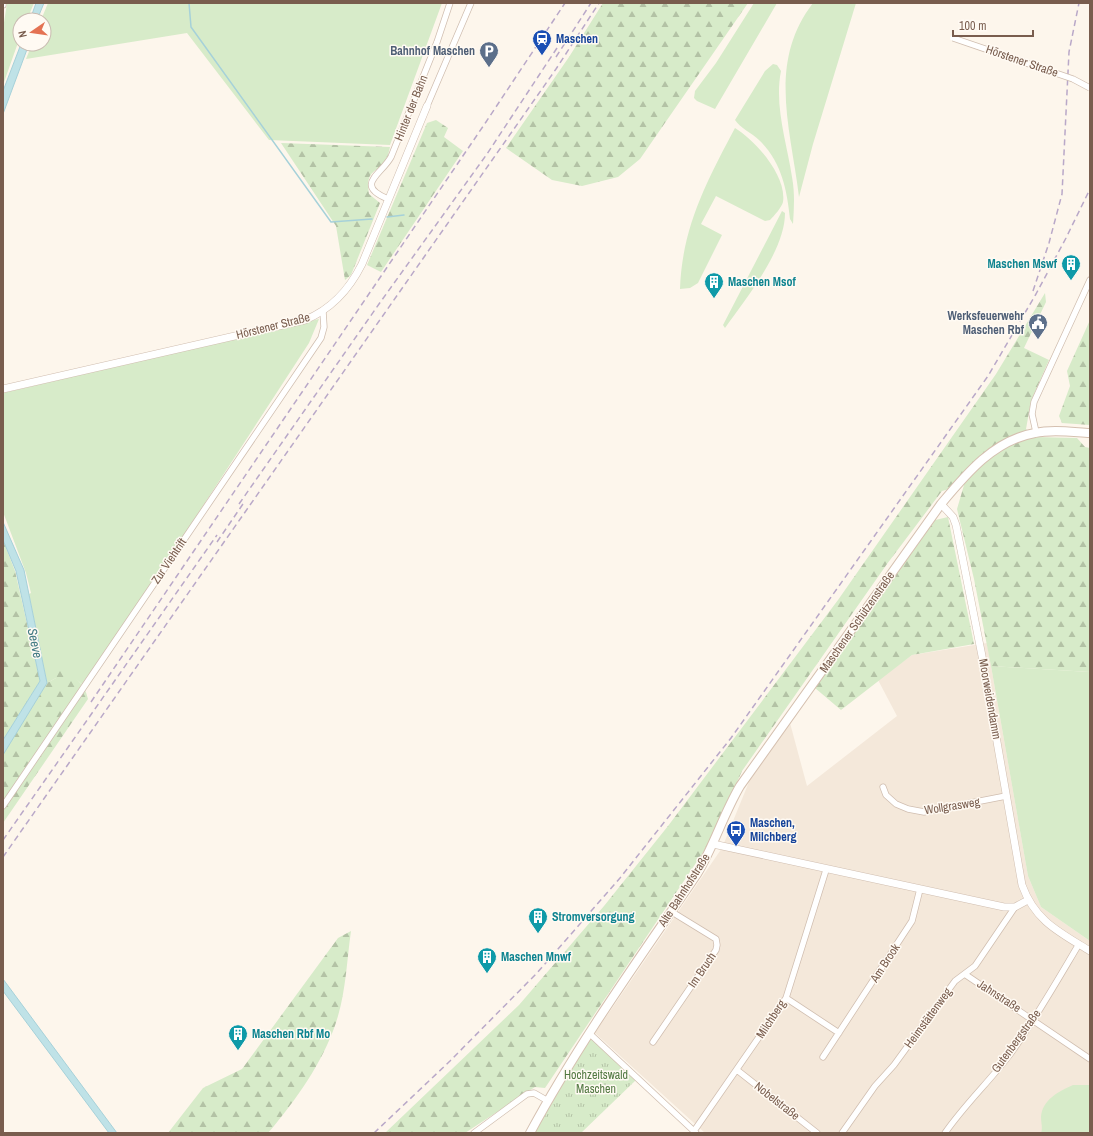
<svg xmlns="http://www.w3.org/2000/svg" width="1093" height="1136" font-family="'Archivo Narrow',sans-serif">
<style>
.residential{fill:#f4e8da}
.grass{fill:#d7ebc9}
.forest{fill:url(#forest-firs)}
.park{fill:url(#park-tufts)}
.water{fill:#bfe2e7;stroke:#a6d1d9}
.lines{fill:none;stroke-linecap:round;stroke-linejoin:round}
.stream{stroke:#a6d1d9;stroke-width:1.5}
.minor-casing{stroke:#d0beb0;stroke-width:7}
.tertiary-casing{stroke:#d0beb0;stroke-width:8}
.secondary-casing{stroke:#d5c0b0;stroke-width:10}
.minor{stroke:#fff;stroke-width:5.5}
.tertiary{stroke:#fff;stroke-width:7}
.secondary{stroke:#fff;stroke-width:8}
.rail{stroke:#b9a8c8;stroke-width:1.5;stroke-dasharray:6 4;stroke-linecap:butt}
.minor-bridge-casing{stroke:#d0beb0;stroke-width:7;stroke-linecap:butt}
.minor-bridge{stroke:#fff;stroke-width:5.5}
.labels{text-anchor:middle;dominant-baseline:central;stroke-width:3;stroke-linejoin:round;paint-order:stroke}
.transit-label{font-size:12px;font-weight:bold;fill:#164399;stroke:#fffaf3;text-anchor:start}
.service-label{font-size:12px;font-weight:bold;fill:#4e5e75;stroke:#fffaf3;text-anchor:end}
.street-label{font-size:12px;fill:#795d4e;stroke:#fffaf3}
.culture-label{font-size:12px;font-weight:bold;fill:#0d838f;stroke:#fffaf3;text-anchor:start}
.park-label{font-size:12px;fill:#527942;stroke:#fffaf3}
.water-label{font-size:13px;font-style:italic;fill:#437b84;stroke:#fffaf3}
</style>
<defs>
<pattern id="forest-firs" width="22" height="20" patternUnits="userSpaceOnUse"><rect width="22" height="20" fill="#d7ebc9"/><path d="M5 1l3.5 6h-7zM16 11l3.5 6h-7z" fill="#b3c2a5"/></pattern>
<pattern id="park-tufts" width="24" height="20" patternUnits="userSpaceOnUse"><rect width="24" height="20" fill="#d7ebc9"/><path d="M3 7l-1-3M5 7V3M7 7l1-3M15 17l-1-3M17 17v-4M19 17l1-3" fill="none" stroke="#b3c2a5"/></pattern>
</defs>
<rect width="100%" height="100%" fill="#fdf6ec"/>
<path class="residential" d="M987,643l41,233 13,31 49,34v192h-385l-110,-100 127,-185 29,-71 39,-54 17,63 90,-70 -19,-36 34,-25z"/>
<path class="grass" d="M7,3h27l-7,17h-7v17l-17,48v-56z
M48,3h394l-52,142 -121,-5 -82,-107 -161,26 6,-15h12v-24h-3z
M754,3h23l-62,106 -18,-8 -3,-3 1,-7 21,-28z
M813,3h43l-43,141 -14,53c-8,-68 -32,-134 14,-194z
M773,64l4,1 4,6c-7,35 6,72 11,106 3,16 2,31 1,47l-3,-5c-3,-30 -9,-58 -31,-79 -7,-7 -19,-12 -24,-20l30,-49z
M735,128c20,12 52,48 48,74 -1,5 -9,14 -13,18l-5,1 -49,-25 -15,28 21,11 -24,48 -8,5 -10,1c2,-62 27,-108 55,-161z
M782,211l3,2c0,38 -39,85 -60,115l-2,-3z
M319,319l-10,24 -224,344 -10,-9h-19l-9,5 -18,-89 2,-1 -5,-20 -23,-61v-119z
M991,666l99,6v269l-49,-34 -13,-31z
M1073,1085h17v48h-49c2,-5 0,-10 0,-16 1,-17 18,-26 32,-32z"/>
<path class="forest" d="M603,3h145l-108,156 -22,18 -36,9 -30,-6 -46,-32 63,-91z
M436,120l12,8 -4,9 19,14 -82,121 -14,-7 60,-142z
M281,143l109,4c-1,4 -2,9 -4,12 -9,16 -21,9 -17,35l11,9 -29,72 -6,5 -9,-54z
M1045,293l1,9 -22,46 25,12 -18,41 -5,28 9,8 42,1 8,9 5,1v224l-99,-6 -17,-87 -17,-70 7,-24 -22,6 -55,73 -145,207 -32,71 -165,246 -10,-1 -70,46h-80l134,-128 85,-99 64,-80 170,-226 158,-226z
M1090,320v105l-28,-2 -3,-7 11,-30 -3,-15z
M948,517l26,127 -62,11 -71,55 -26,-22 116,-167z
M3,540l12,31 25,110 -37,59z
M68,668c9,14 16,14 20,31l-85,124v-70l44,-70 9,-5 3,-8z
M351,931c-4,28 -5,58 -13,85 -12,41 -37,77 -64,110l-6,7h-100l35,-45 39,-19 96,-131z"/>
<path class="park" d="M589,1036l47,44 -55,53h-47z"/>
<path class="water" d="M36,3h8l-7,17h-7z
M21,44h8l-26,70v-23z
M3,522l21,48 23,113 -44,72v-15l37,-59 -24,-110 -13,-31z
M3,979l114,154h-8l-106,-142z"/>
<g class="lines">
<path class="stream" d="M189,3l2,24 140,195 41,-3
M387,217l17,-2"/>
<g class="minor-casing">
<path id="minor" d="M3,5v-2
M427,106l44,-103
M388,199c-34,-14 -7,-24 3,-42l46,-115 13,-39
M1036,432l-4,-18 2,-12 56,-122
M883,787l3,8 10,9 12,5 16,3 82,-16
M3,806l318,-468 3,-11 -1,-15
M966,975l124,84
M786,998l53,35
M589,1033l107,100
M653,1042l63,-92 1,-5 -1,-6 -44,-27
M823,1057l89,-136 8,-32
M737,1070l80,63
M694,1131l92,-133 40,-128
M474,1133l53,-39 7,-1 14,8
M842,1133l33,-47 19,-21 61,-84 20,-15 40,-59
M945,1133c20,-29 45,-52 66,-80 25,-35 46,-72 68,-109"/>
</g>
<g class="tertiary-casing">
<path id="tertiary" d="M3,389l302,-69c27,-11 44,-30 57,-56l65,-158
M941,504l12,13 3,8 26,131 40,229c13,36 37,47 68,66
M713,844l291,63h11l13,-7"/>
</g>
<g class="secondary-casing">
<path id="secondary" d="M530,1133c49,-91 109,-174 167,-259 17,-28 26,-59 43,-88l201,-282c25,-30 53,-64 94,-71 17,-4 37,-1 55,0"/>
</g>
<use href="#minor" class="minor"/>
<use href="#tertiary" class="tertiary"/>
<use href="#secondary" class="secondary"/>
<path class="rail" d="M556,57l35,-54
M1033,291l16,-48 13,-49 7,-142 10,-49
M239,504l140,-200 108,-150 70,-106
M217,542l28,-41
M91,702l395,-580 79,-119
M3,840l214,-305
M3,857l553,-788 43,-66
M374,1133l76,-72 87,-88 83,-95 111,-140 257,-362 48,-82 30,-56 24,-49"/>
<g class="minor-bridge-casing">
<path id="minor-bridge" d="M953,38l120,41 17,9"/>
</g>
<use href="#minor-bridge" class="minor-bridge"/>
</g>
<defs>
<g id="station-pin" transform="scale(1)"><path d="M0 17L-7.5 6A9.5 9.5 0 1 1 7.5 6Z" fill="#1a4fb4" stroke="#fffaf3"/><path d="M-3-6H3Q5-6 5-4V2Q5 4 3 4L4.5 6H3L1.5 4h-3L-3 6H-4.5L-3 4Q-5 4-5 2V-4Q-5-6-3-6ZM-3.5-4v3h7v-3ZM-3.5 1v1.5H-2V1ZM2 1v1.5H3.5V1Z" fill="#fff"/></g>
<g id="parking-pin" transform="scale(1)"><path d="M0 17L-7.5 6A9.5 9.5 0 1 1 7.5 6Z" fill="#5c6f8a" stroke="#fffaf3"/><path d="M-3.5-5.5H1a3.5 3.5 0 0 1 0 7H-1V5.5H-3.5ZM-1-3.4V-.6H.8a1.4 1.4 0 0 0 0-2.8Z" fill="#fff"/></g>
<g id="building-pin" transform="scale(1)"><path d="M0 17L-7.5 6A9.5 9.5 0 1 1 7.5 6Z" fill="#0f9aa8" stroke="#fffaf3"/><path d="M-4-6H4V6H1V3H-1V6H-4ZM-2.5-4.3h1.7v1.8h-1.7ZM.8-4.3h1.7v1.8H.8ZM-2.5-1h1.7V.8h-1.7ZM.8-1h1.7V.8H.8Z" fill="#fff"/></g>
<g id="civic-pin" transform="scale(1)"><path d="M0 17L-7.5 6A9.5 9.5 0 1 1 7.5 6Z" fill="#5c6f8a" stroke="#fffaf3"/><path d="M-.6-6.5H3V-4.5H.6V-3L4-1V1h2V6H-6V1h2V-1L-.6-3ZM-1.2 2.5V6h2.4V2.5Z" fill="#fff"/></g>
<g id="bus-pin" transform="scale(1)"><path d="M0 17L-7.5 6A9.5 9.5 0 1 1 7.5 6Z" fill="#1a4fb4" stroke="#fffaf3"/><path d="M-5-6H5V4H4V6H2V4H-2V6H-4V4H-5ZM-3.5-4V0h7V-4ZM-3.5 1.2v1.5H-2V1.2ZM2 1.2v1.5H3.5V1.2Z" fill="#fff"/></g>
</defs>
<g fill-rule="evenodd">
<use href="#station-pin" x="542" y="39"/>
<use href="#parking-pin" x="489" y="51"/>
<use href="#building-pin" x="1071" y="264"/>
<use href="#building-pin" x="714" y="282"/>
<use href="#civic-pin" x="1038" y="323"/>
<use href="#bus-pin" x="736" y="830"/>
<use href="#building-pin" x="538" y="917"/>
<use href="#building-pin" x="487" y="957"/>
<use href="#building-pin" x="238" y="1034"/>
</g>
<g class="labels">
<g class="transit-label">
<text x="556" y="39">Maschen</text>
<text x="750" y="823">Maschen,<tspan x="750" dy="14">Milchberg</tspan></text>
</g>
<g class="service-label">
<text x="475" y="51">Bahnhof Maschen</text>
<text x="1024" y="316">Werksfeuerwehr<tspan x="1024" dy="14">Maschen Rbf</tspan></text>
</g>
<g class="street-label">
<text transform="translate(1022 61) rotate(19)">Hörstener Straße</text>
<text transform="translate(411 108) rotate(-68)">Hinter der Bahn</text>
<text transform="translate(273 326) rotate(-14)">Hörstener Straße</text>
<text transform="translate(169 561) rotate(-56)">Zur Viehtrift</text>
<text transform="translate(857 622) rotate(-55)">Maschener Schützenstraße</text>
<text transform="translate(990 699) rotate(80)">Moorweidendamm</text>
<text transform="translate(952 806) rotate(-9)">Wollgrasweg</text>
<text transform="translate(684 890) rotate(-57)">Alte Bahnhofstraße</text>
<text transform="translate(885 963) rotate(-57)">Am Brook</text>
<text transform="translate(702 970) rotate(-56)">Im Bruch</text>
<text transform="translate(999 996) rotate(33)">Jahnstraße</text>
<text transform="translate(928 1018) rotate(-54)">Heimstättenweg</text>
<text transform="translate(771 1019) rotate(-57)">Milchberg</text>
<text transform="translate(1016 1041) rotate(-54)">Gutenbergstraße</text>
<text transform="translate(777 1101) rotate(38)">Nobelstraße</text>
</g>
<g class="culture-label">
<text x="1057" y="264" text-anchor="end">Maschen Mswf</text>
<text x="728" y="282">Maschen Msof</text>
<text x="552" y="917">Stromversorgung</text>
<text x="501" y="957">Maschen Mnwf</text>
<text x="252" y="1034">Maschen Rbf Mo</text>
</g>
<g class="park-label">
<text x="596" y="1075">Hochzeitswald<tspan x="596" dy="14">Maschen</tspan></text>
</g>
<g class="water-label">
<text transform="translate(35 643) rotate(78)">Seeve</text>
</g>
</g>
<rect width="1093" height="1136" fill="none" stroke="#795d4e" stroke-width="8"/>
<g transform="translate(32 32) rotate(257)"><circle r="19" fill="#fffaf3" stroke="#c9bbb1"/>
<path d="M0-3L7 15L0 10L-7 15Z" fill="#e47253"/>
<text y="-6" font-size="11" font-weight="bold" text-anchor="middle" fill="#795d4e">N</text>
</g>
<path d="M953 30v6h80v-6" fill="none" stroke="#795d4e" stroke-width="2"/>
<text x="959" y="30" font-size="12" fill="#795d4e" stroke="#fffaf3" stroke-width="3" paint-order="stroke">100 m</text>
</svg>
